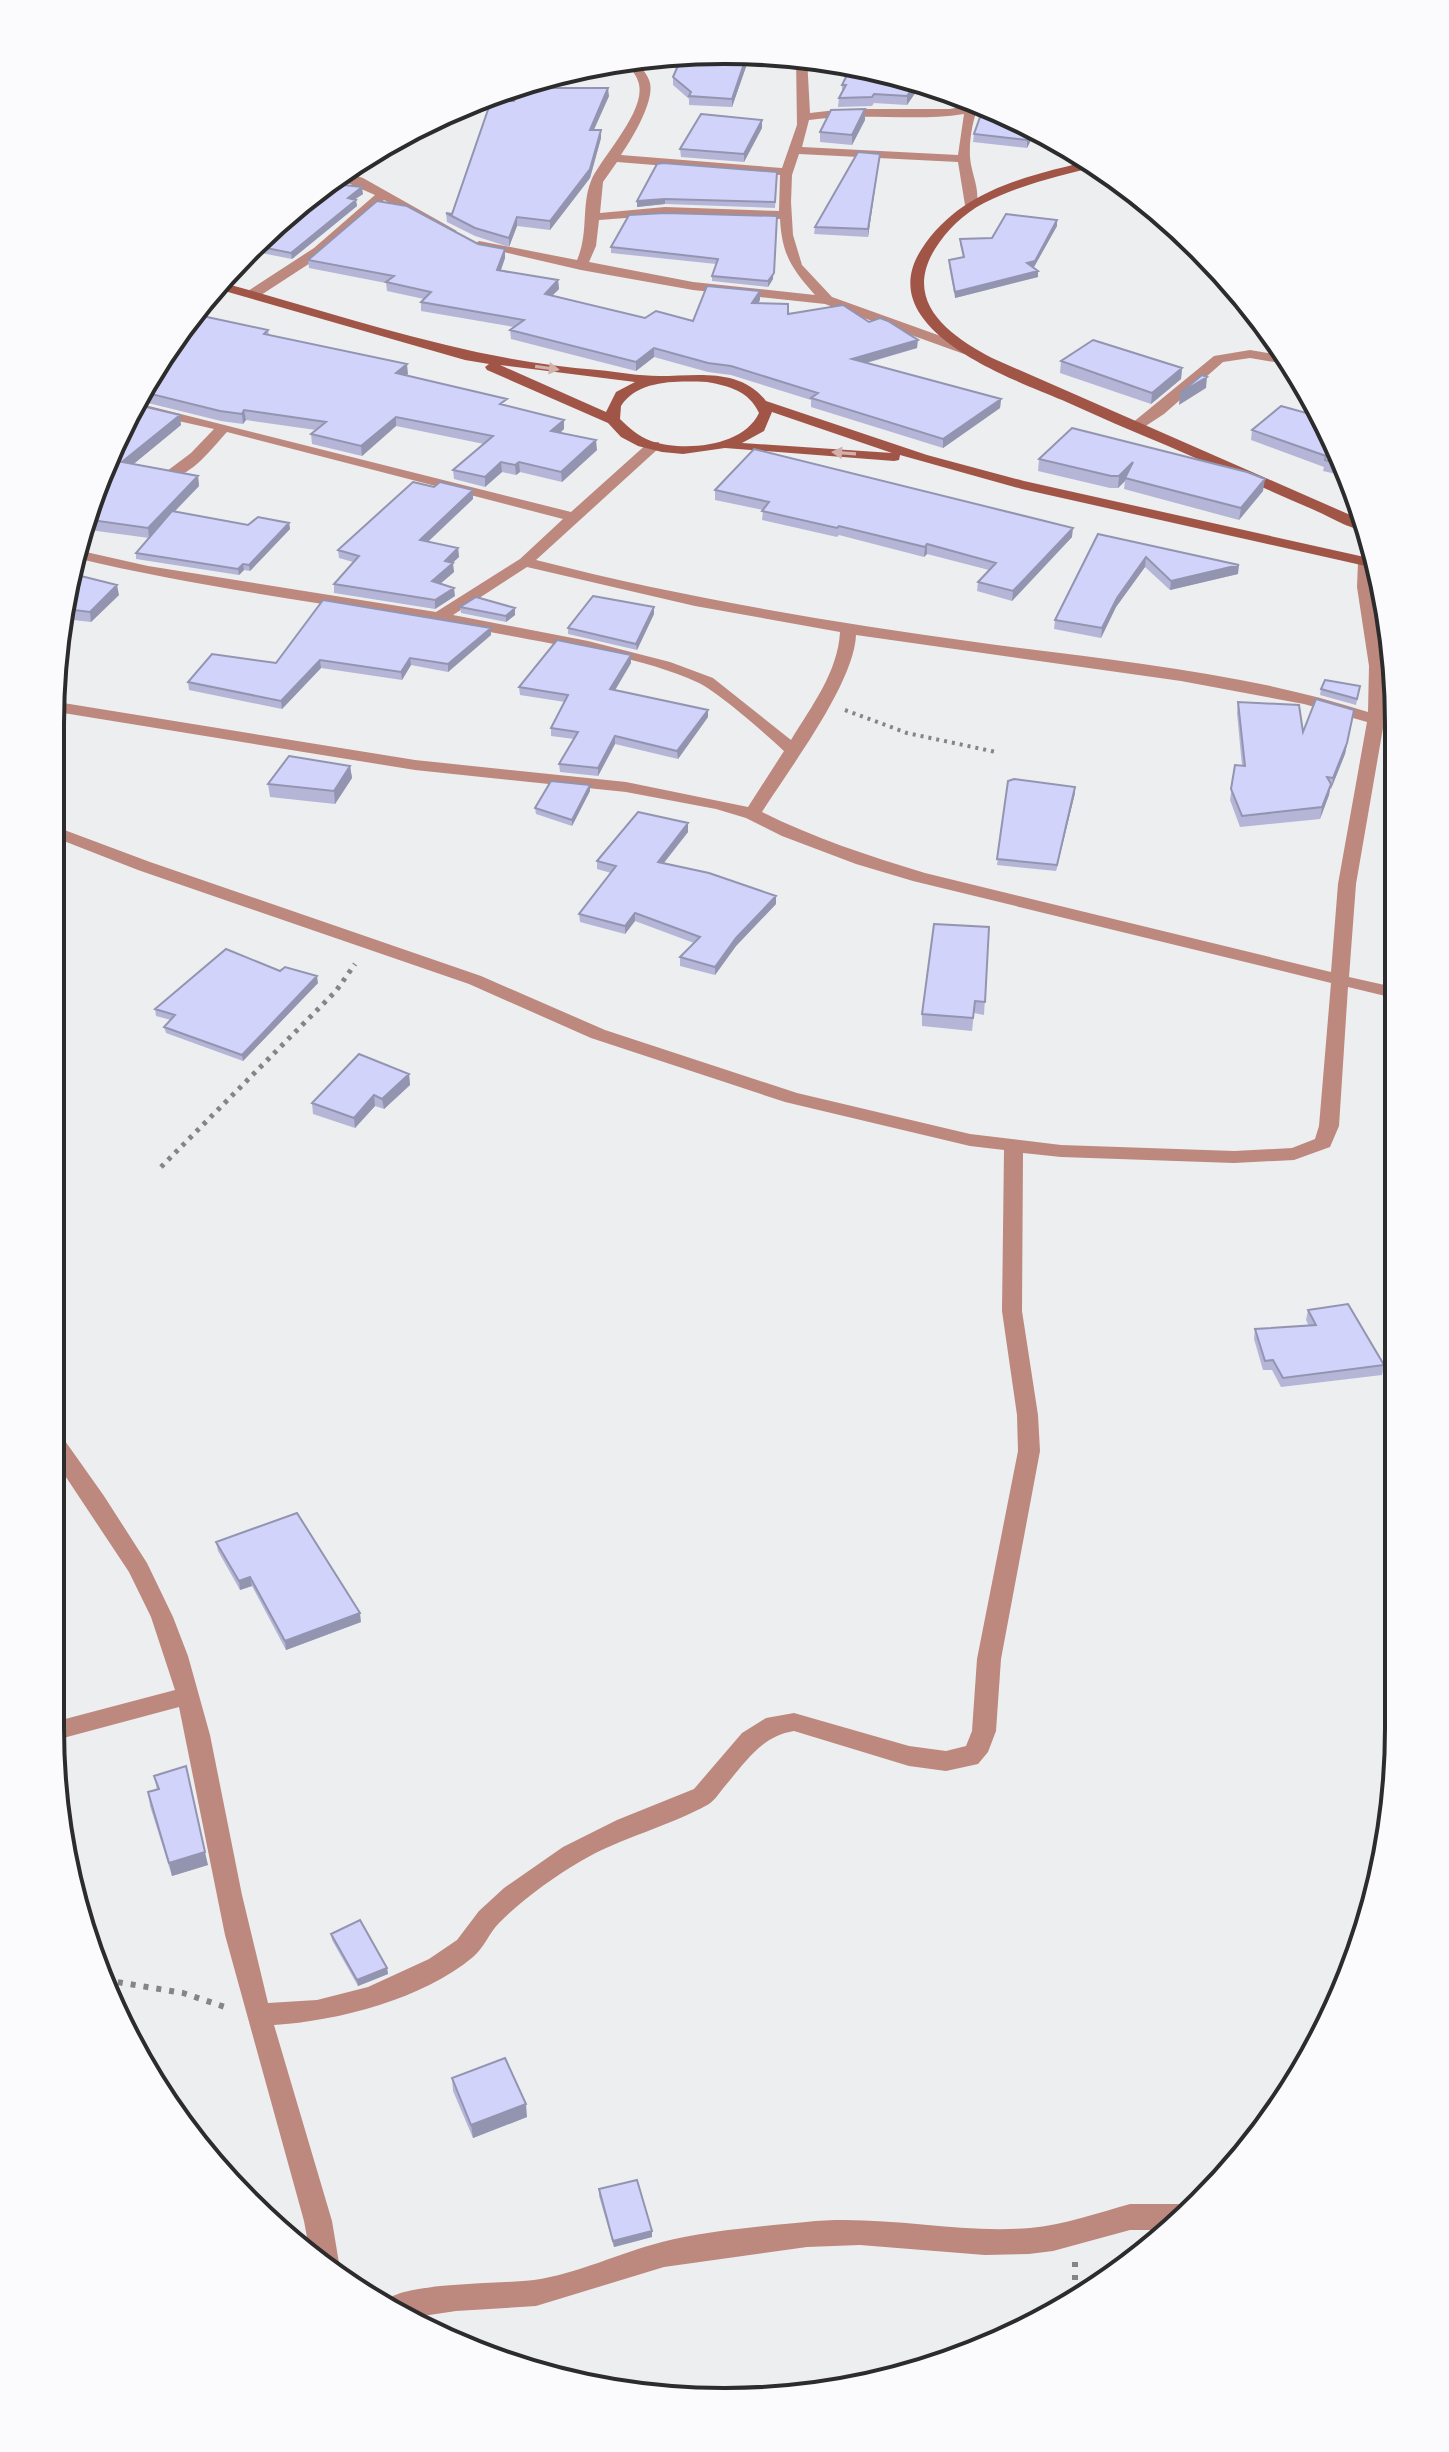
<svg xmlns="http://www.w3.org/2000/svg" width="1449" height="2452" font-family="'Sofia Sans Condensed',sans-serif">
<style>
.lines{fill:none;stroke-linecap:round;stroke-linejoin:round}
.path-far3{stroke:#848586;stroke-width:3;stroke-dasharray:2 4;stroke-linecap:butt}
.path-far2{stroke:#848586;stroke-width:4;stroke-dasharray:3 5;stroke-linecap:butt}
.path-far1{stroke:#848586;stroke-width:5;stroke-dasharray:4 6;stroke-linecap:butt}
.path{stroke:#848586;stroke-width:6;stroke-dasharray:5 8;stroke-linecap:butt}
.minor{fill:#bd887d;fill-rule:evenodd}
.secondary{fill:#a05547;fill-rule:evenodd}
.wall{fill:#b5b5d8}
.shaded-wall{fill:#9394b0}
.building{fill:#d2d3fb;stroke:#9394b0;stroke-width:2}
.oneway{fill:#d2b0ab}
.rim{fill:none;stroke:#2c2c2d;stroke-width:4}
</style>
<rect width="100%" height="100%" fill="#edeef0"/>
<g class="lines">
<path class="path-far3" d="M494,93l27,1"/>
<path class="path-far2" d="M845,710l62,23 89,19"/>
<path class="path-far1" d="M161,1167l175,-176 19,-27"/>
<path class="path" d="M105,1980l78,13 45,15
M1075,2262v33"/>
<path class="minor" d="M796,57l11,1 3,55 35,-4h105l16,-3 4,-8 10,3c-7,18 -11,37 -10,56 1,17 12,35 5,51l-10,-3 -7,-43 -159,-8 -7,21 -1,27 2,33 9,30 30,32 142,51v6h-10l-139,-50 -132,-14 -112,-20 -108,-25 6,-4 98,19c12,-27 4,-54 14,-79 10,-24 58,-72 47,-100 -2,-7 -10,-15 -14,-21l11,-1c4,6 11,13 14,21 8,18 -17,59 -28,75l161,13 15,-43zM964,114l-6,41 -156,-8 7,-27c52,-8 104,2 155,-6zM617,162l163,13 -1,36 -114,-4 -65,6 3,-31zM665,215l115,4c2,36 12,50 35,76l-122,-13 -104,-20 7,-16 3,-26z
M341,171l22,7 94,53 -10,3 -63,-34 -60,54 -66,43h-10v-6l66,-43 61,-53 -41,-18z
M1250,350l36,6 6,9 -42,-7 -27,4 -59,52 -26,17 -12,-3 88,-72z
M137,403l434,109 78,-70h10v6l-123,112c145,37 291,62 439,82 131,18 267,29 393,70l1,-46 -12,-79 1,-25 3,-3h10l14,107 -1,51 14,6v11l-15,-6 -27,156 -7,93 49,11v11l-50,-12 -9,139 -9,21 -36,13 -60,3 -173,-6 -38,-4 -1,158 16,104 2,36 -39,208 -5,72 -8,21 -10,12 -32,7 -37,-5 -115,-35c-33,5 -49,32 -69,55 -5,6 -10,14 -16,18 -41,23 -87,33 -128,57 -29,17 -59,39 -82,62 -10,10 -15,25 -26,34 -50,42 -135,64 -199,68l58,196 8,48 -3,6 -26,-16 -7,-38 -79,-286 -46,-228 -127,34 -2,-18 125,-33 -24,-73 -22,-45 -79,-119v-24l8,2 46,65 43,67 26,54 15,39 22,79 32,160 26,108 49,-3 51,-13 61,-28 28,-19 22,-29 25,-23 59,-41 54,-27 77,-31 48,-56 24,-15 28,-5 115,33 37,5 20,-5 6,-15 5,-72 41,-208 -1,-36 -15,-104 2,-161 -34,-4 -185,-44 -194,-64 -122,-54 -331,-114 -87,-34v-11l99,37 331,114 124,54 192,63 173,41 91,11 173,6 58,-3 23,-9 4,-13 12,-143 -418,-102 -57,-17 -74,-28 -36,-18 -30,-9 -90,-17 -211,-22 -364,-59v-10l364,59 211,22 122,25 36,-56c-17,-16 -66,-59 -85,-68 -56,-26 -122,-34 -182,-46 -147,-29 -296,-44 -441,-79l1,-8 71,16 288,46 84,-53 43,-40 -336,-87c-14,15 -38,48 -60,45v-6l24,-18 23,-24 -80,-18zM527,567l168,39 145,26c-2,40 -29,75 -49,108l-78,-62 -43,-16 -82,-21 -135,-26zM856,635l325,46 123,23 63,18 -29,162 -7,88 -406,-99c-56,-17 -111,-35 -163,-61 27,-43 92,-128 94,-177z
M1130,2204h48l9,4 -21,22h-36l-77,21 -24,3 -44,1 -125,-10 -53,2 -143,20 -128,39 -80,5 -40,6 -30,-16c16,-19 119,-17 148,-21 43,-6 85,-27 128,-38 42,-11 100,-16 144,-20 75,-8 149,12 224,6 34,-3 67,-15 100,-24z"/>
<path class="secondary" d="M1093,160l8,5c-40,11 -80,19 -117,38 -21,11 -37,27 -49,46 -33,53 15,87 57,109l372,163 4,10c-18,-1 -39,-15 -56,-22 -48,-21 -96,-42 -144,-63 -36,-15 -71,-30 -106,-46 -52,-22 -191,-71 -141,-150 39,-61 107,-74 172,-90z
M220,282c126,34 246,78 378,88 20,2 41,6 61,6 36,0 81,-9 107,25l161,54 97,26 354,79 1,9 -357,-80 -122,-34 -1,5 -5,1 -169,-13 -42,6 -21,-2 -24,-6 -17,-9 -13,-14 -121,-53 -2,-3 4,-3 -24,-4 -251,-72zM500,365l135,17 -19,10 -10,20zM707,382c22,4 42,9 52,31 -16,34 -75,39 -108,28 -13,-5 -22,-13 -31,-22l1,-13c17,-27 58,-25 86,-24zM772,412l120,41 -150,-10 22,-12z"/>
</g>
<path class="wall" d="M725,50l70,7 -2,8 -46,-1 -15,43 -43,-2v-6l-16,-14v-8z
M809,58l48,5 65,20 -15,22 -33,-2 -2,3 -34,1 1,-9 3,-7v-6l6,-12 -24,-1v-5l-14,-1z
M609,96l-15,34h7v8l-11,40 -40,52 -33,-4 -8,21 -34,-11 -28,-14 -1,-9 6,1 62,-113z
M982,101l54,29 -9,18 -54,-6 1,-8 9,-24h-2z
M865,109v11l-13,25 -32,-3v-10z
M762,120v8l-18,34 -63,-5 -1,-8z
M880,154l-12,83 -54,-3 1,-7z
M777,172l-2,36 -110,-4 -28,3v-6z
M326,183l37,11 -8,5 2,7 -65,53 -46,-9z
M629,215l144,64 -5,8 -56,-6v-5l4,-12 -105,-11v-6z
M1057,220v6l-23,41h-2l6,10 -83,21 -6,-32v-6l14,-3 -3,-13v-5l32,-1z
M505,258l-4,12 57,10 1,9 -7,6 93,23 48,3 67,-21 -2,4 30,9 81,9 48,26 -50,15 134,36 -1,9 -57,40 -132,-41v-7l-80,-25 -23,-3 -54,-15 -18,14 -125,-32 -1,-9 4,-3 -93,-16v-9l3,-3 -37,-8 -1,-8 -77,-15 -1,-8z
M193,314l75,16 1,5 139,39 -2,1 101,31 57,14v9l-4,4 37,17 -35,32 -42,-10 -4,3 -14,-3 -17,15 -31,-8 -1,-9 31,-26 -88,-18 -34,30 -50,-12 -1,-10 5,-4 -70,-10 -3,4 -22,-3 -73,-18 -1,-10 25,-35 -11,-2 3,-7z
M1061,361l121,7 -1,11 -30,25 -91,-31z
M134,411l47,14 -48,39 65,12 1,10 -25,26 74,13 41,-2 1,6 -40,42 -6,-1 -5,5 -103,-16v-6l13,-15 -67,-9 4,-22z
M1321,417l24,59 -22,-5 1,-4 -73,-27 1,-10z
M1039,459l224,32 -24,29 -115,-31 1,-8 -7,7h-8l-72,-17z
M715,490l357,47 -60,64 -35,-10 1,-9 11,-12 -62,-16 -3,3 -85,-22 -2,2 -75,-17 1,-10 -48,-10z
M473,499l-45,43 30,6 1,9 -7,6 2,9 -14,12 15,12 -20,13 -101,-16v-9l19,-22 -14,-4 -1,-8z
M1098,534l140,40 -68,16 -25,-23 -29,40 -15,31 -47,-9 1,-9z
M73,574l46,21 -28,27 -27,-3z
M460,607l55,8 -9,7 -45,-9z
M654,614l-17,36 -69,-16v-6z
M491,628v7l-43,37 -37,-7 -9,15 -81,-12 -39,41 -93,-19 -1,-8 88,-19z
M631,655v8l-16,27 93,20v7l-30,42 -63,-15 -17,32 -38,-4 -1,-8 15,-25 -23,-3v-8l14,-26 -45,-7 -1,-8z
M1360,686l-4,19 -36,-10 1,-6z
M1238,702l65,30 49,-11 -7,33 -14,35h-1l-1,6 -9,24 -80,8 -10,-27 5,-35 7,1 -5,-53z
M350,766l2,12 -17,26 -65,-7 -2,-13z
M1008,781l67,12 -19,78 -59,-6z
M590,791l-18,35 -36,-12 -1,-6z
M688,823v9l-24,31 112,33v8l-40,42 -21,29 -35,-9v-9l14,-14 -59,-22 -10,13 -45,-12 -1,-8 32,-41 -14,-4v-8z
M989,927l-5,88 -10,-2 -2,18 -50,-5v-12z
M280,971l38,12 -75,78 -77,-28 -2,-6 7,-7 -15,-4 -1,-7z
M409,1074l1,11 -26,24 -9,-3 -20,22 -42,-14 -1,-11z
M1308,1310l76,55 -2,10 -101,12 -9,-17h-9l-9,-31 1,-10 54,-3 -3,-6z
M216,1542l145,80 -75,28 -34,-64 -12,4 -22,-39z
M154,1776l54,89 -36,11 -22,-70 -2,-13 9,-3z
M331,1934l56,34 1,6 -30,12 -26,-46z
M452,2078l75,39 -54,21 -20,-47z
M599,2189l53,42v6l-38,10 -15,-51z"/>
<path class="shaded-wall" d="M747,55v9l-15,43v-8z
M917,82l5,1 -15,22v-9z
M608,88l1,8 -19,42v-8z
M865,109v11l-13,25v-10z
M762,120v8l-18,34v-8z
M1034,129l2,1 -9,18v-8z
M601,130v8l-11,40 -40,52v-9z
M880,154l-1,7 -11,76v-8z
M362,187l1,7 -15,10v-6z
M665,199v5l-28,3v-6z
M356,200l1,6 -65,53 -1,-6z
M777,216l-4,63 -5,8v-6z
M517,217v9l-8,21v-9z
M1057,220v6l-23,41 -8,2 1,-6z
M505,249v9l-7,20 -1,-8z
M1038,271v6l-83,21v-6z
M558,280l1,9 -13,13 -1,-8z
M760,291v9l-8,12v-9z
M918,340l-1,8 -66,19 1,-8z
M654,348v9l-18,14v-9z
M407,364l1,10 -11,9 -1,-10z
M1182,368l-1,11 -30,25 1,-11z
M1207,377l-1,11 -27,17 1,-12z
M1001,399l-1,9 -57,40v-9z
M244,410l2,10 -3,4 -1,-10z
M180,415l1,10 -57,47 -2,-10z
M396,417v9l-34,30 -1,-10z
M564,420v9l-13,12v-10z
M596,440l1,10 -35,32 -1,-10z
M501,462l1,10 -17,15v-10z
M519,462l1,10 -4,3 -1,-10z
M1133,462l-8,19 -7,7 1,-12z
M198,476l1,10 -50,52 -1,-10z
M1265,479l-2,12 -24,29 2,-12z
M473,490v9l-52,49 -1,-8z
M289,523l1,6 -40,42 -1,-6z
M1073,528l-1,9 -60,64 1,-10z
M927,544v10l-3,3 1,-10z
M458,548l1,9 -14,13v-9z
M1146,557l-1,10 -29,40 -15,31 1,-10 15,-30z
M453,563l1,9 -21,18 -1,-9z
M243,564l1,6 -5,5 -1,-6z
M1239,565l-1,9 -68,16 1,-9z
M117,585l2,10 -28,27 -1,-10z
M454,588l1,8 -20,13v-9z
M654,607v7l-17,36 -1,-6z
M515,608v7l-9,7v-6z
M491,628v7l-43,37v-8z
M631,655v8l-20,34 -1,-8z
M410,658l1,7 -9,15 -1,-8z
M320,660l1,8 -39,41 -1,-8z
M708,710v7l-30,42 -1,-8z
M1352,721l-7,33 -14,35 2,-11z
M615,736v8l-17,32v-8z
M350,766l2,12 -17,26 -1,-13z
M1331,784l-2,11 -9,24 2,-12z
M590,785v6l-18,35v-6z
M1075,787v6l-19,78 1,-6z
M688,823v9l-30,38v-8z
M776,896v8l-40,42 -21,29v-8l21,-29z
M635,913v8l-10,13v-8z
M317,976l1,7 -75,78 -1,-6z
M409,1074l1,11 -26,24 -2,-10z
M374,1095l1,11 -20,22 -1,-10z
M250,1577l2,9 -12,4 -1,-9z
M360,1613l1,9 -75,28 -1,-9z
M205,1852l3,13 -36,11 -3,-13z
M387,1968l1,6 -30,12 -1,-6z
M526,2104l1,13 -54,21 -2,-13z
M652,2231v6l-38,10 -1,-6z"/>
<path class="building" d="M725,50l68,7 -46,-2 -15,44 -43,-3 2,-4 -18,-15 10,-23z
M825,60l32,3 60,19 -10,14 -33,-2 -2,3 -33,1 7,-13h-4l10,-20 -28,-1z
M519,88h89l-18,42h11l-11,39 -40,52 -33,-4 -8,21 -34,-10 -29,-15 6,1 39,-113h23z
M985,103l49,26 -7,11 -53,-6z
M865,109l-13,26 -32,-3 11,-22z
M701,114l61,6 -18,34 -64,-5z
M858,152l22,2 -12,75 -53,-2z
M663,163l114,9 -2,30 -110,-3 -28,2 20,-37z
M326,183l36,4 -14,11 8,2 -65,53 -40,-8z
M377,201l30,5 71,38 27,5 -8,21 61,10 -13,14 100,24 11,-7 37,10 14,-35 53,5 -8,12 36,1v10l55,-9 26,17 11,-4 8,3 30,19 -66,19 149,40 -58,40 -132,-41 7,-5 -87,-27 -23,-3 -54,-15 -18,14 -126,-32 14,-10 -103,-18 10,-10 -45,-10 8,-6 -86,-16z
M665,213l112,3 -3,57 -6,8 -56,-5 6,-17 -107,-12 18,-32z
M1006,214l51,6 -22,41 -8,2 11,8 -83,21 -6,-32 15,-3 -4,-18 32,-1z
M193,314l75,16 -4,4 143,30 -11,9 111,26 -7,5 64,16 -13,11 45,9 -35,32 -42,-10 -4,3 -14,-3 -16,15 -32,-7 40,-34 -97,-19 -35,29 -50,-12 15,-12 -82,-12 -2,4 -22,-3 -73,-18 31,-43 -12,-3z
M1093,340l89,28 -30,25 -91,-32z
M1202,375l5,2 -27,16z
M138,405l42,10 -58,47 76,14 -50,52 -64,-9 2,-12 48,-96z
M1281,406l40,11 19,47 -15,-4 1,-4 -74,-26z
M1072,428l175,44 18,7 -24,29 -116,-30 8,-16 -14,14h-8l-72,-17z
M754,449l319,79 -60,63 -35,-9 18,-19 -69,-19 -2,3 -86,-21 -2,2 -75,-17 7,-9 -54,-12z
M413,482l21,5 6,-5 33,8 -53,50 38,8 -13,13 8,2 -21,18 22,7 -19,12 -101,-16 25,-28 -21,-6z
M172,511l76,14 10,-8 31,6 -40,42 -6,-1 -5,5 -102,-16z
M1098,534l141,31 -68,16 -25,-24 -29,41 -15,30 -47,-8z
M73,574l44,11 -27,27 -24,-3z
M593,596l61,11 -18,37 -68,-16z
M476,597l39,11 -9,8 -46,-9z
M323,600l168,28 -43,36 -38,-6 -9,14 -81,-12 -39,41 -93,-19 24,-28 64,9z
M557,640l74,15 -21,34 98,21 -31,41 -62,-15 -17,32 -39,-4 19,-32 -27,-4 17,-33 -49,-8z
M1325,680l35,6 -3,13 -36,-10z
M1316,699l38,11 -7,33 -14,35 -6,-1 4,7 -9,23 -80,9 -11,-27 4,-24 10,1 -7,-64 61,3 4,27z
M289,756l61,10 -16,25 -66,-7z
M1014,779l61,8 -18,78 -60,-6 11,-78z
M551,781l39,4 -18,35 -37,-12z
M638,812l50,11 -30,39 51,11 67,23 -40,42 -21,29 -35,-10 20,-20 -65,-24 -10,13 -46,-12 37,-48 -19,-5z
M934,924l55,3 -4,75 -10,-1 -2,17 -51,-4z
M226,949l54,22 5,-4 32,9 -75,79 -78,-28 11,-12 -20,-6z
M359,1054l50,20 -27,25 -8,-4 -20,23 -42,-15z
M1348,1304l36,61 -101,13 -10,-18 -8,1 -10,-32 61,-4 -8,-15z
M297,1513l63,100 -75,28 -35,-64 -11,4 -23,-39z
M186,1766l19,86 -36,11 -21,-71 11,-3 -5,-13z
M360,1920l27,48 -30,12 -26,-46z
M505,2058l21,46 -55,21 -19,-47z
M637,2180l15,51 -39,10 -14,-52z"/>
<defs><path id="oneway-solid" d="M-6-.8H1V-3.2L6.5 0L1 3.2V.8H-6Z" transform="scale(2)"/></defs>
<g class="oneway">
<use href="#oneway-solid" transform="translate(547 368) rotate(8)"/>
<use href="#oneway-solid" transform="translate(844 453) rotate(-176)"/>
</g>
<path d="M0 0H1449V2452H0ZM724 64H725A660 660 0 0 1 1385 724V1728A660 660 0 0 1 725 2388H724A660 660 0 0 1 64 1728V724A660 660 0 0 1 724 64Z" fill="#fbfbfd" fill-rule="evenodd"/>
<path class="rim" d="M724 64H725A660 660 0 0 1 1385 724V1728A660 660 0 0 1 725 2388H724A660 660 0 0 1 64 1728V724A660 660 0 0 1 724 64Z"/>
</svg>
